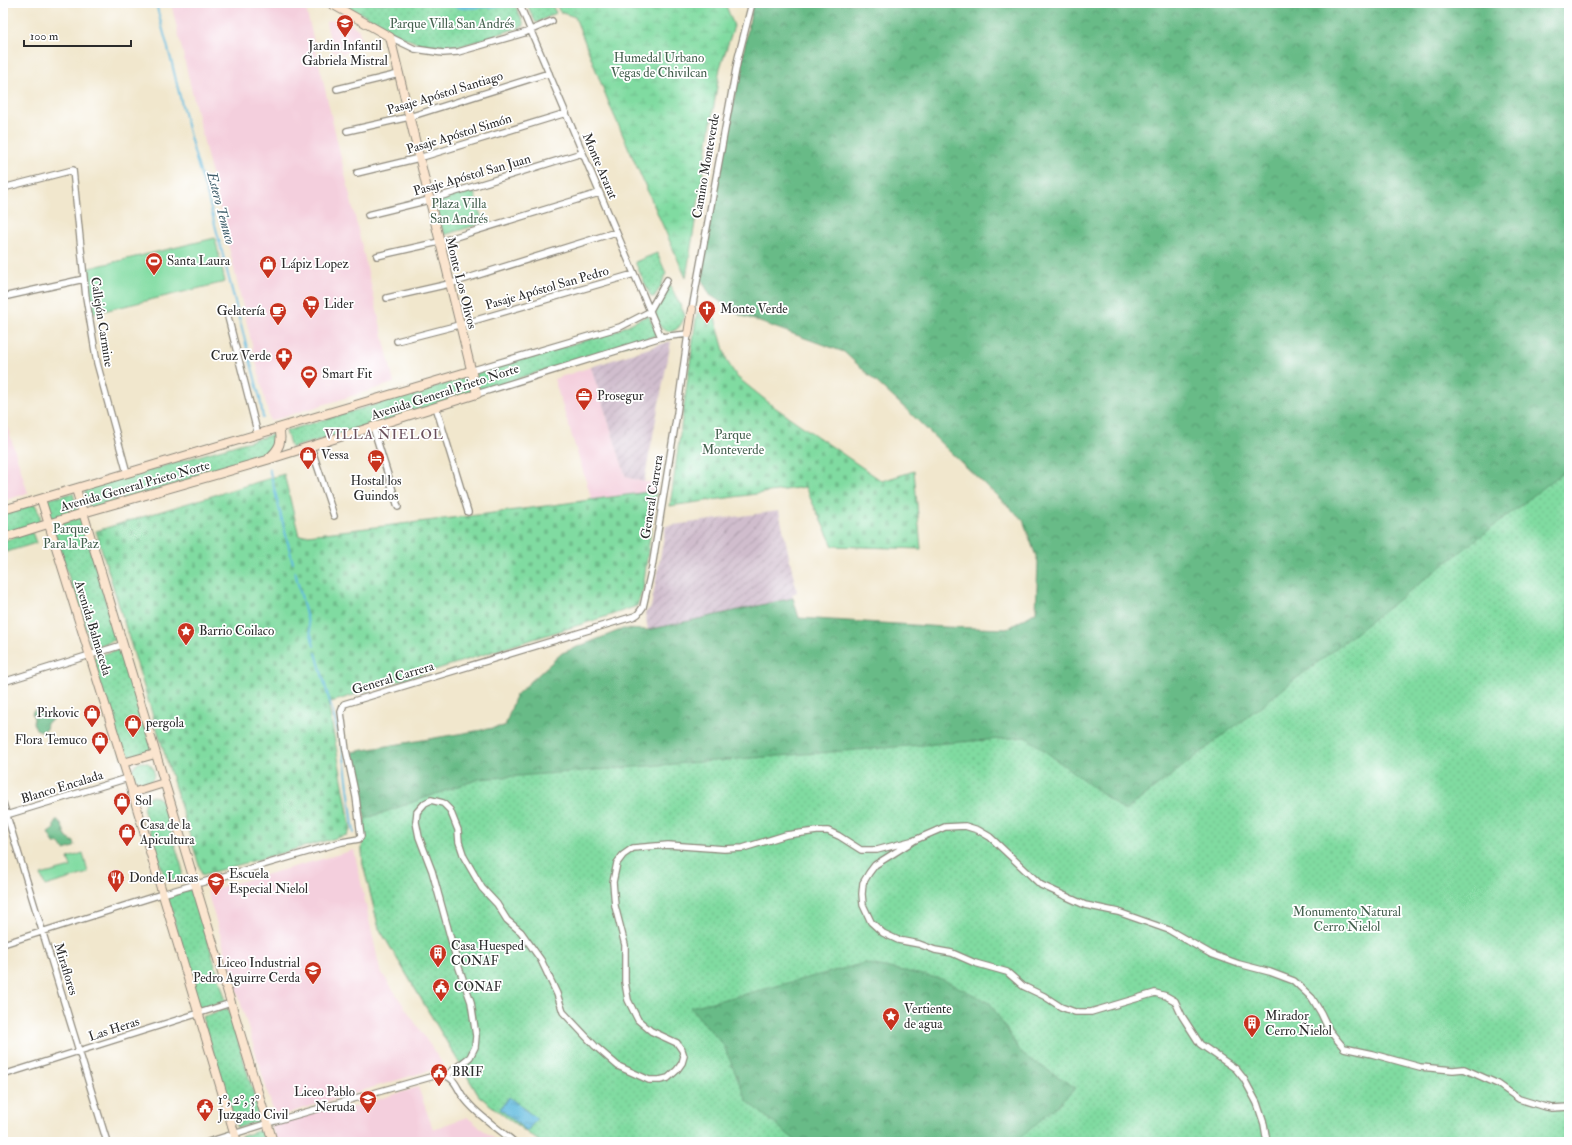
<svg xmlns="http://www.w3.org/2000/svg" width="1572" height="1145" font-family="'IM FELL Double Pica',serif">
<style>
.built{fill:#f4cfdd}
.industrial{fill:url(#industrial-furrows)}
.green{fill:#80dba1;stroke:#568366}
.forest{fill:url(#forest-crowns);stroke:#4a7359}
.wetland{fill:url(#wetland-marsh);stroke:#568366}
.cemetery{fill:url(#cemetery-stones);stroke:#568366}
.park{fill:url(#park-dots);stroke:#568366}
.water{fill:url(#water-ripples);stroke:#467385}
.lines{fill:none;stroke-linecap:round;stroke-linejoin:round}
.stream{stroke:#62bbdf;stroke-width:2}
.canal{stroke:#62bbdf;stroke-width:8}
.street-casing{stroke:#8e897c;stroke-width:8}
.secondary-casing{stroke:#8e897c;stroke-width:10}
.street{stroke:#fff;stroke-width:5.5}
.secondary{stroke:#fbe5cf;stroke-width:8}
.labels{text-anchor:middle;dominant-baseline:central;stroke-width:3.5;stroke-linejoin:round;paint-order:stroke}
.park-label{font-size:13px;fill:#44604e;stroke:#fff}
.poi-label{font-size:13px;fill:#2b2b2b;stroke:#fff;text-anchor:start}
.street-label{font-size:13px;fill:#2b2b2b;stroke:#fff}
.water-label{font-size:14px;font-style:italic;fill:#3e5d6a;stroke:#fff}
.neighbourhood-label{font-size:14px;letter-spacing:1px;fill:#6a505c;stroke:#fff}
</style>
<defs>
<pattern id="industrial-furrows" width="10" height="10" patternUnits="userSpaceOnUse"><rect width="10" height="10" fill="#d0bdcd"/><path d="M-1 1l2-2M0 10L10 0M9 11l2-2" fill="none" stroke="#a99aa7"/></pattern>
<pattern id="forest-crowns" width="20" height="18" patternUnits="userSpaceOnUse"><rect width="20" height="18" fill="#68bb87"/><path d="M2 6a3 3 0 1 1 6 0M12 15a3 3 0 1 1 6 0" fill="none" stroke="#56986f"/></pattern>
<pattern id="wetland-marsh" width="20" height="14" patternUnits="userSpaceOnUse"><rect width="20" height="14" fill="#80dba1"/><path d="M1 5h8M5 5V1M11 12h8M15 12V8" fill="none" stroke="#6fbc8b"/></pattern>
<pattern id="cemetery-stones" width="16" height="16" patternUnits="userSpaceOnUse"><rect width="16" height="16" fill="#80dba1"/><path d="M2 7V4a2 2 0 0 1 4 0v3zM10 15v-3a2 2 0 0 1 4 0v3z" fill="#6fbc8b"/></pattern>
<pattern id="park-dots" width="8" height="8" patternUnits="userSpaceOnUse"><rect width="8" height="8" fill="#80dba1"/><path d="M2 2h.1M6 6h.1" fill="none" stroke="#6fbc8b" stroke-width="1.8" stroke-linecap="round"/></pattern>
<pattern id="water-ripples" width="26" height="14" patternUnits="userSpaceOnUse"><rect width="26" height="14" fill="#62bbdf"/><path d="M2 4q2-2 4 0t4 0M15 11q2-2 4 0t4 0" fill="none" stroke="#5198b5"/></pattern>
</defs>
<rect width="100%" height="100%" fill="#fff"/>
<filter id="ink" filterUnits="userSpaceOnUse"><feTurbulence type="fractalNoise" baseFrequency=".025" numOctaves="2"/><feDisplacementMap in="SourceGraphic" scale="8" xChannelSelector="R" yChannelSelector="G"/><feConvolveMatrix kernelMatrix="1 2 1 2 8 2 1 2 1" color-interpolation-filters="sRGB"/></filter>
<filter id="wash" filterUnits="userSpaceOnUse"><feTurbulence type="fractalNoise" baseFrequency=".012" numOctaves="4" result="noise"/><feDisplacementMap in="SourceGraphic" scale="16" xChannelSelector="R" yChannelSelector="G"/><feGaussianBlur stdDeviation="0.9" result="paint"/><feColorMatrix in="noise" values="0 0 0 0 0 0 0 0 0 0 0 0 0 0 0 0 0 1.4 0 .05"/><feComposite in="paint" operator="in"/></filter>
<g filter="url(#wash)">
<rect width="100%" height="100%" fill="#f1e7cd"/>
<path class="built" d="M171,3l134,1 89,379 -124,38z
M343,18l16,12 3,16 -19,8 -3,-4 -7,2 -7,-30z
M591,367l35,110 18,5h13l-1,9 -64,9 -38,-121z
M3,413l25,80 -25,8z
M354,850l26,120 64,96 -169,51 -68,-226z
M418,1087l15,42 34,-12 31,25h-221l-6,-17 65,-19 2,6z"/>
<path class="industrial" d="M671,341l-27,141 -18,-5 -35,-110z
M779,511l18,81 -5,2 1,4 -145,32 -3,-17 6,-6 15,-81z"/>
<path class="green" d="M215,238l10,44 -134,32 -6,-45z
M83,853l5,20 -43,13 -4,-11 30,-8 -3,-9z"/>
<path class="forest" d="M753,3l816,1v1138h-1029l-61,-46 -100,-168 -16,-64 -1,-16 3,-29 -13,-67 153,-26 11,-31 46,-42 61,-24 25,1 145,-32 6,20 146,9 62,2 29,-17 2,-50 -15,-42 -73,-68 -41,-40 -65,-60 -104,-37 -30,-20 -12,-22 9,-36z
M36,709l8,9 5,-4 3,4v2l-5,3 -1,6 -5,2 -5,-2 -3,-6 1,-5 -2,-4 1,-3z
M56,820h2l4,6 5,12 7,4 1,3 -1,2 -10,3 -4,-6 -6,-1 -6,-10 6,-4v-6z"/>
<path class="wetland" d="M555,3h170l9,23 -14,42 -34,210 -76,-172 -35,-89 -15,-5z"/>
<path class="cemetery" d="M697,312l18,6 12,43 10,16 36,29 109,75 32,-10 7,78 -88,-3 -28,-59 -135,19z
M284,474l15,62 187,-22 170,-23 -13,98 -6,17 -29,10 -280,87 23,126 -4,6 -145,40 -106,-344z"/>
<path class="park" d="M340,3h174l9,19 1,4 -63,20h-29l-17,-4 -17,-7 -28,-17z
M526,3h25l5,10 -20,10z
M473,189l10,34 -39,12 -10,-34z
M657,253l9,20 -6,15 -6,9h-3l-16,-35z
M669,283l16,32c-9,30 -33,13 -30,-5 1,-9 9,-20 14,-27z
M648,315l10,20 -136,42 -28,11 -16,3 -5,-18 141,-41z
M464,378c8,2 9,10 5,16l-87,28 -91,26 -5,-17z
M278,433l1,8 -9,15 -180,54 -6,-21z
M1569,468v674h-553l60,-54 -54,-34 -32,-51 -48,-24 -77,-16 -127,33 -48,11 34,39 23,55 49,40 -1,1h-255l-33,-24 -28,-22 -100,-168 -16,-64 -1,-16 3,-29 114,-40 547,-42 99,74z
M73,493l5,20 -26,8 -7,-21z
M35,504l5,11v10l-37,11v-23z
M81,517l36,122 -25,9 -40,-122z
M32,532l4,11 -33,10v-12z
M123,648l30,105 -29,9 -33,-104z
M132 773a11 11 0 1 1 22 0a11 11 0 1 1-22 0Z
M152,796l6,1 4,5 20,66c2,12 -10,18 -18,8l-21,-68 3,-9z
M192,889l34,112 -27,8 -32,-113z
M228,1008l34,113 -25,7 -35,-111z
M264,1129l4,13h-27l-1,-5z"/>
<path class="water" d="M509,1097l28,22 -10,12 -27,-22z"/>
<g class="lines">
<path class="stream" d="M156,3c5,23 13,46 18,69 10,41 19,82 33,122l53,204 3,20
M269,468l24,95
M295,572l19,74
M316,653l27,96 11,84"/>
<path class="canal" d="M455,3l8,2 41,-2"/>
</g>
</g>
<g filter="url(#ink)">
<g class="lines">
<g class="street-casing">
<path id="street" d="M519,3l142,334
M390,37l25,12 28,4 15,-1 66,-19 28,-12
M337,89l62,-15
M347,131l62,-14 140,-44
M357,173l62,-15 147,-45
M3,188l70,-18 13,127 11,66 30,110
M368,215l61,-15 153,-47
M377,256l62,-14 160,-49
M3,297l81,-18
M387,298l62,-14 167,-52
M692,309l46,-251 14,-55
M228,317l30,118
M397,341l62,-16 175,-51
M470,371l150,-44 29,-15 18,-32
M436,407l32,105
M373,427l25,80
M311,447l23,69
M3,682l119,-37
M3,803l104,339
M3,816l125,-38
M3,944l159,-50 180,-52 17,-3 2,-3 -5,-39 -10,-47 -5,-38 3,-8 291,-88 3,-2 5,-7 9,-40 25,-154 11,-79 -27,3 -184,57
M3,1075l228,-72
M447,1075l23,-18 5,-10 1,-11 -5,-34 -13,-37 -26,-94 -13,-34 -3,-15 1,-10 8,-9 6,-3 12,3 7,7 8,20 1,12 5,15 18,31 15,16 10,16 14,12 20,28 16,34 6,18 32,34 23,20 31,14h11l8,-2 9,-8 5,-7 2,-7 -2,-6 -5,-7 -26,-12 -13,-11 -10,-20 -3,-18v-37l-10,-39 -2,-24 4,-19 6,-8 10,-7 35,-3 56,4 19,-1 43,-13 31,-4h11l11,5 22,14h16l34,-9
M208,1142l67,-21 166,-47c14,4 14,10 21,21 13,19 35,32 52,47
M1267,1142l-3,-18 -7,-21 -13,-24 -8,-10 -36,-25 -18,-28 -7,-15 -9,-5 -11,-3 -64,19h-16l-14,-5 -17,-11 -21,-10 -16,-14 -32,-9 -23,-10 -17,-3 -16,-6 -21,-4 -15,-7 -12,-11 -8,-17 -1,-11 1,-11 6,-10 6,-8 40,-25 30,-13 20,-1 13,4 12,7 51,48 44,20 33,7 51,18 42,24 28,10 31,8 24,9 18,17 9,15 8,17 15,18 28,6 48,13 33,3 11,-1 34,15 21,15 23,7 10,2 17,-1"/>
</g>
<g class="secondary-casing">
<path id="secondary" d="M688,334l4,-25
M269,458c10,-9 14,-16 10,-30
M76,489l197,653
M41,499l87,279 109,364
M3,510l467,-139
M3,538l80,-25 184,-53 210,-66 -87,-357 -60,-34
M123,763l32,-9
M132,793l32,-10"/>
</g>
<use href="#street" class="street"/>
<use href="#secondary" class="secondary"/>
</g>
</g>
<defs>
<g id="school-pin" transform="scale(0.9)"><path d="M0 17L-7.5 6A9.5 9.5 0 1 1 7.5 6Z" fill="#c8321e" stroke="#fff"/><path d="M0-5L7-2L0 1L-7-2ZM-4 1L0 2.5L4 1V4Q0 6-4 4Z" fill="#fff"/></g>
<g id="stadium-pin" transform="scale(0.9)"><path d="M0 17L-7.5 6A9.5 9.5 0 1 1 7.5 6Z" fill="#c8321e" stroke="#fff"/><path d="M0-5a6.5 5 0 1 0 0 10a6.5 5 0 1 0 0-10ZM-3.5-1.8h7v3.6h-7Z" fill="#fff"/></g>
<g id="shop-pin" transform="scale(0.9)"><path d="M0 17L-7.5 6A9.5 9.5 0 1 1 7.5 6Z" fill="#c8321e" stroke="#fff"/><path d="M-5-2.5h2.3a2.7 3.5 0 0 1 5.4 0H5L5.5 6h-11ZM-1.5-2.5h3a1.5 2.3 0 0 0-3 0Z" fill="#fff"/></g>
<g id="supermarket-pin" transform="scale(0.9)"><path d="M0 17L-7.5 6A9.5 9.5 0 1 1 7.5 6Z" fill="#c8321e" stroke="#fff"/><path d="M-6-5.5h2.5l.6 2H6L4.5 2H-2.5L-4.4-4H-6ZM-1.5 3.2a1.3 1.3 0 1 0 .1 0ZM3 3.2a1.3 1.3 0 1 0 .1 0Z" fill="#fff"/></g>
<g id="church-pin" transform="scale(0.9)"><path d="M0 17L-7.5 6A9.5 9.5 0 1 1 7.5 6Z" fill="#c8321e" stroke="#fff"/><path d="M-1.2-6h2.4v3.5h3.3v2.4h-3.3V6h-2.4V-.1h-3.3v-2.4h3.3Z" fill="#fff"/></g>
<g id="cafe-pin" transform="scale(0.9)"><path d="M0 17L-7.5 6A9.5 9.5 0 1 1 7.5 6Z" fill="#c8321e" stroke="#fff"/><path d="M-5.5-4.5H6V0H3Q3 3.5 0 3.5H-2.5Q-5.5 3.5-5.5 0ZM3-3.2v2h1.7v-2ZM-6 4.5H4V6H-6Z" fill="#fff"/></g>
<g id="pharmacy-pin" transform="scale(0.9)"><path d="M0 17L-7.5 6A9.5 9.5 0 1 1 7.5 6Z" fill="#c8321e" stroke="#fff"/><path d="M-2-6h4v4h4v4h-4v4h-4v-4h-4v-4h4Z" fill="#fff"/></g>
<g id="office-pin" transform="scale(0.9)"><path d="M0 17L-7.5 6A9.5 9.5 0 1 1 7.5 6Z" fill="#c8321e" stroke="#fff"/><path d="M-6-3h4V-5.5h4V-3h4V5H-6ZM-1-4.5V-3h2v-1.5ZM-6 0V1H6V0Z" fill="#fff"/></g>
<g id="hotel-pin" transform="scale(0.9)"><path d="M0 17L-7.5 6A9.5 9.5 0 1 1 7.5 6Z" fill="#c8321e" stroke="#fff"/><path d="M-6-4.5h1.5V1H6V5H4.5V3h-9V5H-6ZM-4 0a1.8 1.8 0 1 1 3.6 0ZM.5 0V-2.5h3Q6-2.5 6 0Z" fill="#fff"/></g>
<g id="sight-pin" transform="scale(0.9)"><path d="M0 17L-7.5 6A9.5 9.5 0 1 1 7.5 6Z" fill="#c8321e" stroke="#fff"/><path d="M0-6L1.8-2.2L6-1.7L2.9 1.2L3.7 5.4L0 3.3L-3.7 5.4L-2.9 1.2L-6-1.7L-1.8-2.2Z" fill="#fff"/></g>
<g id="restaurant-pin" transform="scale(0.9)"><path d="M0 17L-7.5 6A9.5 9.5 0 1 1 7.5 6Z" fill="#c8321e" stroke="#fff"/><path d="M-5-6h1v4h1v-4h1v4h1v-4h1v5L-1.5 .5V6h-2V.5L-5-1ZM5-6V6H3V1.5H1.5Q1.5-4 5-6Z" fill="#fff"/></g>
<g id="building-pin" transform="scale(0.9)"><path d="M0 17L-7.5 6A9.5 9.5 0 1 1 7.5 6Z" fill="#c8321e" stroke="#fff"/><path d="M-4-6H4V6H1V3H-1V6H-4ZM-2.5-4.3h1.7v1.8h-1.7ZM.8-4.3h1.7v1.8H.8ZM-2.5-1h1.7V.8h-1.7ZM.8-1h1.7V.8H.8Z" fill="#fff"/></g>
<g id="civic-pin" transform="scale(0.9)"><path d="M0 17L-7.5 6A9.5 9.5 0 1 1 7.5 6Z" fill="#c8321e" stroke="#fff"/><path d="M-.6-6.5H3V-4.5H.6V-3L4-1V1h2V6H-6V1h2V-1L-.6-3ZM-1.2 2.5V6h2.4V2.5Z" fill="#fff"/></g>
</defs>
<g fill-rule="evenodd">
<use href="#school-pin" x="345" y="23"/>
<use href="#stadium-pin" x="154" y="261"/>
<use href="#shop-pin" x="268" y="264"/>
<use href="#supermarket-pin" x="311" y="304"/>
<use href="#church-pin" x="707" y="309"/>
<use href="#cafe-pin" x="278" y="311"/>
<use href="#pharmacy-pin" x="284" y="356"/>
<use href="#stadium-pin" x="309" y="374"/>
<use href="#office-pin" x="584" y="396"/>
<use href="#shop-pin" x="308" y="455"/>
<use href="#hotel-pin" x="376" y="458"/>
<use href="#sight-pin" x="186" y="631"/>
<use href="#shop-pin" x="92" y="713"/>
<use href="#shop-pin" x="133" y="723"/>
<use href="#shop-pin" x="100" y="740"/>
<use href="#shop-pin" x="122" y="801"/>
<use href="#shop-pin" x="127" y="832"/>
<use href="#restaurant-pin" x="116" y="878"/>
<use href="#school-pin" x="216" y="881"/>
<use href="#building-pin" x="438" y="953"/>
<use href="#school-pin" x="313" y="970"/>
<use href="#civic-pin" x="441" y="987"/>
<use href="#sight-pin" x="891" y="1016"/>
<use href="#building-pin" x="1252" y="1023"/>
<use href="#civic-pin" x="439" y="1072"/>
<use href="#school-pin" x="368" y="1099"/>
<use href="#civic-pin" x="205" y="1107"/>
</g>
<g class="labels">
<g class="park-label">
<text x="452" y="24">Parque Villa San Andrés</text>
<text x="659" y="58">Humedal Urbano<tspan x="659" dy="15">Vegas de Chivilcan</tspan></text>
<text x="459" y="204">Plaza Villa<tspan x="459" dy="15">San Andrés</tspan></text>
<text x="733" y="435">Parque<tspan x="733" dy="15">Monteverde</tspan></text>
<text x="71" y="529">Parque<tspan x="71" dy="15">Para la Paz</tspan></text>
<text x="1347" y="912">Monumento Natural<tspan x="1347" dy="15">Cerro Ñielol</tspan></text>
</g>
<g class="poi-label">
<text x="345" y="46" text-anchor="middle">Jardin Infantil<tspan x="345" dy="15">Gabriela Mistral</tspan></text>
<text x="167" y="261">Santa Laura</text>
<text x="281" y="264">Lápiz Lopez</text>
<text x="324" y="304">Lider</text>
<text x="720" y="309">Monte Verde</text>
<text x="265" y="311" text-anchor="end">Gelatería</text>
<text x="271" y="356" text-anchor="end">Cruz Verde</text>
<text x="322" y="374">Smart Fit</text>
<text x="597" y="396">Prosegur</text>
<text x="321" y="455">Vessa</text>
<text x="376" y="481" text-anchor="middle">Hostal los<tspan x="376" dy="15">Guindos</tspan></text>
<text x="199" y="631">Barrio Coilaco</text>
<text x="79" y="713" text-anchor="end">Pirkovic</text>
<text x="146" y="723">pergola</text>
<text x="87" y="740" text-anchor="end">Flora Temuco</text>
<text x="135" y="801">Sol</text>
<text x="140" y="825">Casa de la<tspan x="140" dy="15">Apicultura</tspan></text>
<text x="229" y="874">Escuela<tspan x="229" dy="15">Especial Nielol</tspan></text>
<text x="129" y="878">Donde Lucas</text>
<text x="451" y="946">Casa Huesped<tspan x="451" dy="15">CONAF</tspan></text>
<text x="300" y="963" text-anchor="end">Liceo Industrial<tspan x="300" dy="15">Pedro Aguirre Cerda</tspan></text>
<text x="454" y="987">CONAF</text>
<text x="904" y="1009">Vertiente<tspan x="904" dy="15">de agua</tspan></text>
<text x="1265" y="1016">Mirador<tspan x="1265" dy="15">Cerro Ñielol</tspan></text>
<text x="452" y="1072">BRIF</text>
<text x="355" y="1092" text-anchor="end">Liceo Pablo<tspan x="355" dy="15">Neruda</tspan></text>
<text x="218" y="1100">1°, 2°, 3°<tspan x="218" dy="15">Juzgado Civil</tspan></text>
</g>
<g class="street-label">
<text transform="translate(445 93) rotate(-17)">Pasaje Apóstol Santiago</text>
<text transform="translate(459 134) rotate(-17)">Pasaje Apóstol Simón</text>
<text transform="translate(600 166) rotate(67)">Monte Ararat</text>
<text transform="translate(706 166) rotate(-80)">Camino Monteverde</text>
<text transform="translate(472 175) rotate(-16)">Pasaje Apóstol San Juan</text>
<text transform="translate(461 283) rotate(76)">Monte Los Olivos</text>
<text transform="translate(547 288) rotate(-16)">Pasaje Apóstol San Pedro</text>
<text transform="translate(102 322) rotate(81)">Callejón Carmine</text>
<text transform="translate(445 392) rotate(-18)">Avenida General Prieto Norte</text>
<text transform="translate(135 486) rotate(-16)">Avenida General Prieto Norte</text>
<text transform="translate(652 497) rotate(-81)">General Carrera</text>
<text transform="translate(93 628) rotate(73)">Avenida Balmaceda</text>
<text transform="translate(393 678) rotate(-17)">General Carrera</text>
<text transform="translate(62 787) rotate(-17)">Blanco Encalada</text>
<text transform="translate(66 969) rotate(73)">Miraflores</text>
<text transform="translate(114 1029) rotate(-18)">Las Heras</text>
</g>
<g class="water-label">
<text transform="translate(221 208) rotate(75)">Estero Temuco</text>
</g>
<g class="neighbourhood-label">
<text x="384" y="434">VILLA ÑIELOL</text>
</g>
</g>
<rect width="1572" height="1145" fill="none" stroke="#fff" stroke-width="16"/>
<path d="M24 40v6h107v-6" fill="none" stroke="#2b2b2b" stroke-width="2"/>
<text x="30" y="40" font-size="12" fill="#2b2b2b" stroke="#ffffff" stroke-width="3" paint-order="stroke">100 m</text>
</svg>
